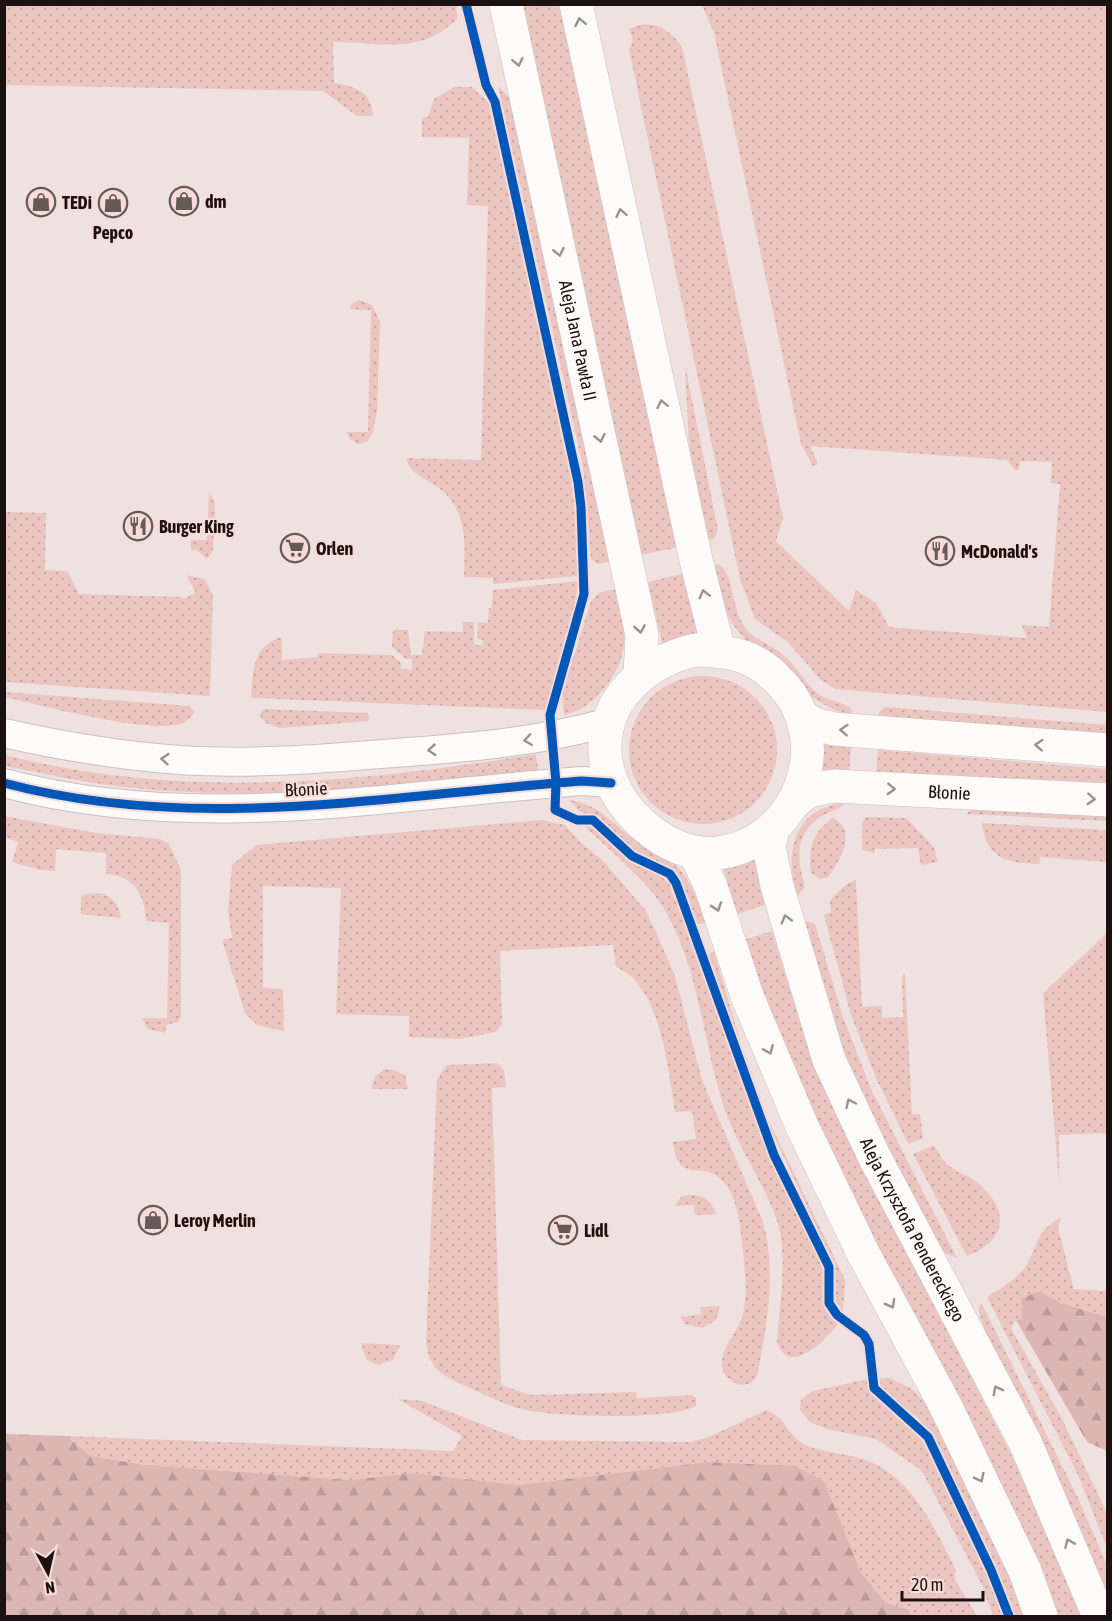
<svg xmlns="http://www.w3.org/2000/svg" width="1112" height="1621" font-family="'Asap Condensed',sans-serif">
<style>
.grass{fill:url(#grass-dots)}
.forest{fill:url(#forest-firs)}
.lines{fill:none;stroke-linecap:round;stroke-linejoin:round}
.minor-casing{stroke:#cbbfbe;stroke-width:30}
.secondary-casing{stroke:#cbbfbe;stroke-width:34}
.primary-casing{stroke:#cbbfbe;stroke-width:34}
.minor{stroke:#fdfafa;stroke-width:28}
.secondary{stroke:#fdfafa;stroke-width:33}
.primary{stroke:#fdfafa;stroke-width:33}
.cycleway-casing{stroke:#f6dbd8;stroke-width:13}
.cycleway{stroke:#0057b8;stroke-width:9}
.oneway{stroke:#979191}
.labels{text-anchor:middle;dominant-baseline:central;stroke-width:5;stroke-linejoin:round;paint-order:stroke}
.poi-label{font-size:18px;font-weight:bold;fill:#1a1110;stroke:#f6dbd8;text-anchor:start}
.street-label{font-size:18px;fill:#1a1110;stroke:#f6dbd8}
</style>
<defs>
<pattern id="grass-dots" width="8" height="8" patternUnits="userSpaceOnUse" patternTransform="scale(1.5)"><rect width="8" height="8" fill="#ebc6c1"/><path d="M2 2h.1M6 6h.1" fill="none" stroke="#c9a9a5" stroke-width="1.8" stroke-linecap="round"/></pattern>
<pattern id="forest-firs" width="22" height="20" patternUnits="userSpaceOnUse" patternTransform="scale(1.5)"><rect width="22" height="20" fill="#dbb6b2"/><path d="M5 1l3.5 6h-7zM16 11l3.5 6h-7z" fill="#bb9b98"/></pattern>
</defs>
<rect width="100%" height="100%" fill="#efe1df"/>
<path class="grass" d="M459,4l-3,5 2,9c-37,38 -77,24 -125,24l1,41c21,3 38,9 39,33h-16l-34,-25 -318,-6v-80z
M520,5h41l118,542 -38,8z
M702,5h405v707l-272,-23 -15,-10 -32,-37 -33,-23 -15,-40 -111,-530 4,-8 -4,-12c22,-12 41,0 53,18l101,471 -7,23 73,70 7,-21 20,13 13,24 138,11 -5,-13 27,2 11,-143 -9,-1 1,-21 -32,-1 -1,9h-5l-6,-10 -198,-14 8,18 -5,2 -12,-22 -87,-411z
M498,86l12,12 102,463 -14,3 -7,-5 -8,-92z
M454,87h18l16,15 80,360 6,37 4,77 -85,8v-6l-29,-1c1,-34 4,-69 -28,-91 -12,-9 -26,-11 -30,-28l75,2 7,-254 -21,-1 2,-67 -47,-1v-20h6l6,-18z
M359,300l13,5 8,16 -3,90 -4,21 -6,10 -9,2 -9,-6 -2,-6h21l3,-122 -21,-1 1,-4z
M685,365l33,165 -4,9 -6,1 -19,-96z
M209,492l6,12 -2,47 -6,8 -11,-9h-5v-10h16z
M5,512l41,1 -1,57 22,1 12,23 102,3 2,2 13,-6 -10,-18 18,4 9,16 -3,101 -205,-14z
M719,564c17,13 11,48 29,67 9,10 23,14 34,23 15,11 22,30 38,41 10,7 24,6 32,15l-1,6c-36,-9 -98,-62 -119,-93 -11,-17 -14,-38 -19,-57z
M685,573l13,63 -36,7 -14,-61z
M578,581l-4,33 -29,96 -294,-12c1,-24 2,-54 31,-61v23l35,-3 1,-4 74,2 9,8v6l11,1v-11h-6l-14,-12 1,-17h15l3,25h11l3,-24 38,1v-10h11v23h8l1,-5 -6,-1 1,-17 10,1 1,-15h3l1,-18z
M615,589h3c3,19 8,38 6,56 -4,31 -30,64 -60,70l-2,-21 29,-93 8,-8z
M629 750a74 74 0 1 1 148 0a74 74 0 1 1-148 0Z
M5,692l185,14 5,7c-5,4 -9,9 -15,11 -31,10 -140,-19 -175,-27z
M885,707l222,18v11l-229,-18 1,-6z
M264,709l104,4 1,8 -90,7 -13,-5 -7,-8z
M816,744l35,3 -2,24 -33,-2z
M878,750l229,19v14l-231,-11z
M536,754l2,16c-125,16 -255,30 -381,20 -51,-3 -102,-14 -152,-24v-11c178,45 352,28 531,-1z
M569,800c31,4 44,25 69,42 13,9 28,13 39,24 14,15 22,38 30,57l-9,1 -3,-4 -19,-44 -49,-30 -30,-29 -18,-6z
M845,803c-6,7 -17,9 -25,14 -26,19 -23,42 -15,70l-7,9c-16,-41 -3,-90 47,-93z
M973,809l134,7v5l-141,-7z
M4,816l92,17 64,6 9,5 12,26v147l-3,5 -12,3 -1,8 -17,-4 -6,-11h25l2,-95 -23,-2c-2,-27 -11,-45 -40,-47v-21l-50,-4 -1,22 -15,-1 -28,-8 6,-20 -13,-5z
M866,817l40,1 28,29 4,15 -17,3 -3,-17 -44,1 1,4 -13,-3v-28z
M833,818c25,13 7,43 -5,59l-8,2 -9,-6c-3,-26 1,-40 22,-55z
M542,820l23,5 13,15 26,22 42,49 28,62 28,107 61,142c14,50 4,104 -6,154 -11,19 -38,4 -35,-16 2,-16 17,-30 21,-46 6,-26 0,-62 -3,-88 -3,-22 -10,-48 -34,-55 -8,-1 -16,0 -23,-4 -8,-6 -8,-17 -10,-25l23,-3 -4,-28 -17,1c-7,-43 -14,-127 -59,-145l-3,-22 -113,6 2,73 -6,8 -37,7 -50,-2v-21l-73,-2 5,-126 -78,-2v102l20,1 1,42 -27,-6 -12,-12 -23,-73 10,-2 -4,-27 4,-46 24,-20z
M982,823l125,7v32l-67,-5 -1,7c-31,-1 -52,-4 -57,-41z
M587,825c15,7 24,20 37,30 15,11 35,16 47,31l101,277 52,105 3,40 12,15c-13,17 -49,54 -62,20 2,-35 11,-86 1,-119 -11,-36 -38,-73 -52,-111 -24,-68 -25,-146 -65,-209 -15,-24 -55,-56 -76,-78z
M752,853l15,51 -30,10 -15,-50z
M856,880l6,127 20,-1v12l21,-1 -1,-41 3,-1 7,139h8l3,24 -15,6 -32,-66 -25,-63 -27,-100 7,-3 -1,-11c7,-8 15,-18 26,-21z
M100,893c13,4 19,11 21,25l-40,-4v-16l4,-4z
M805,921l10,3 28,93 28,72 86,169 -12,-5 -7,-7 -73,-144 -20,-45 -21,-59z
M772,931l28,91 38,97 190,368 54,129h-23c-28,-81 -72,-156 -111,-232 -75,-145 -151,-289 -204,-444z
M1107,933v200l-48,2v47l-16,-189z
M714,951l27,93 28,77 76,159 -2,31 -9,-11 -1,-38 -73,-156 -53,-151z
M497,1063l7,7 2,17 -14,1 9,297 29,10 106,-3 1,6 54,-3 5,3v8c-27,15 -148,11 -179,2 -13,-4 -64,-27 -75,-34 -11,-8 -15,-21 -16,-33l11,-262 10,-14z
M385,1069l9,1 11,5 3,14h-37l4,-13z
M934,1145c4,6 8,15 14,20 9,8 23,11 32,20 31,27 25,57 -13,71l-54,-102z
M688,1195c15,0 23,4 28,19l-21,1 -1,-10 -19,1 6,-9z
M1061,1218l-3,10 16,61 33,2v26l-46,-14 -24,-12 -15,28 -6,1 -5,8 50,89 39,81 7,18v32l-29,-73 -91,-178c12,-7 25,-15 35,-26 16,-19 11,-41 39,-53z
M982,1304l96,194 29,67v28l-45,-107 -75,-148 -9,-29z
M720,1306l-4,14 -13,8 -18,-4 -4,-7 20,-3 -1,-7z
M361,1343l39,2 -7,15 -15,5 -12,-6z
M889,1378l22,10 17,18 83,174 14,36h-11l-26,-63 -54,-114 -17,-22 -33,-24 -8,-14z
M868,1379c5,27 38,40 54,60l65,130 18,47h-12l-11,-31 -60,-114 -46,-32 -49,-10 -17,-7 -10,-12 1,-10 12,-9z
M398,1399l24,2 100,39 168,2 19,-5 57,-27c19,6 22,27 40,35 21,9 46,8 67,18 42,20 63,68 83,107l-2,8 23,38h-66l-3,-7 -22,-6 -25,-31 -37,-91 -117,-19 -189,23 -105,-12 -63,7 -205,-15 -54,-9 -25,-20 387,15 9,-15z"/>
<path class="forest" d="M1038,1291l23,12 46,14v134l-20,-9 -71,-122 6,-1v-20z
M5,1434l61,2 25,20 54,9 205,15 63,-7 105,12 189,-23 86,4 31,15 37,91 25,31 22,6 3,7h-906z"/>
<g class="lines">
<g class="minor-casing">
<path id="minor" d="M4,733c58,13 117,23 176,27 76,5 152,-2 228,-8 67,-5 133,-11 198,-29
M4,783c190,51 387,12 578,-2l29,2"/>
</g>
<g class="secondary-casing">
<g id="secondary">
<path d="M802,716l12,8 20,5 274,21"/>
<path id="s1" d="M795,802l13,-11 26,-5 274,14"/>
</g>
</g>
<g class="primary-casing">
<g id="primary">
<path id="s2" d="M506,4l136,631 -2,40"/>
<path d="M576,4l120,556 23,91"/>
<path d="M695,650c17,1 33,1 49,7 14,5 27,15 37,26 54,57 20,155 -57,169 -25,5 -48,-3 -68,-17 -84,-60 -60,-161 39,-185z"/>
<path id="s3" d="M773,829l-4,17 8,40 52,174 45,96 151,286 74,174"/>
<path d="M695,853l16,34 36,109 54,128 62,129 82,152 80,166 16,45"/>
</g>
</g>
<use href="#minor" class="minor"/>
<use href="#secondary" class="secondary"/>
<use href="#primary" class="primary"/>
<g class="cycleway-casing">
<path id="cycleway" d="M466,4l20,81 9,17 83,380 3,25 3,87 -34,121 6,68 -1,27 22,10h16l39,36 38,18 6,9 98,272 55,112v36l8,12 27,20 5,9 5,44 54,49 63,133 18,46
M4,783c190,51 387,12 578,-2l29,2"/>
</g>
<use href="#cycleway" class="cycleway"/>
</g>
<defs><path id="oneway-chevron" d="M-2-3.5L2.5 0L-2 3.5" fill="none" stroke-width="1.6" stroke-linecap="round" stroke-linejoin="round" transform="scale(1.5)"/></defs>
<g class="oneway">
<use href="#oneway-chevron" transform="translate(580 22) rotate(-102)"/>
<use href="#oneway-chevron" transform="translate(518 62) rotate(78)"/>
<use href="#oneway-chevron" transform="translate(621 213) rotate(-102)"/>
<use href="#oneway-chevron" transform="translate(559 252) rotate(78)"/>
<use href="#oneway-chevron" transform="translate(662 404) rotate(-102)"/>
<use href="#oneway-chevron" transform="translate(600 438) rotate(78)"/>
<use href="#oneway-chevron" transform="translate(704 594) rotate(-104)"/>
<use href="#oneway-chevron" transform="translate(640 629) rotate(81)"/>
<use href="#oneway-chevron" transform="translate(844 730) rotate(-176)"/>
<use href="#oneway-chevron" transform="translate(528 740) rotate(172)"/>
<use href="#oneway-chevron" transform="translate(1039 745) rotate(-176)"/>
<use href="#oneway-chevron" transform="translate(432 750) rotate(175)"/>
<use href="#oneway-chevron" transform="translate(165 759) rotate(-175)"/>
<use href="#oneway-chevron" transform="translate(891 789) rotate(3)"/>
<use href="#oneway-chevron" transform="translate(1091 799) rotate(3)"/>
<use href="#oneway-chevron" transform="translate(717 907) rotate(71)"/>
<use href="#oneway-chevron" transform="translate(786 919) rotate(-106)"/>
<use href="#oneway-chevron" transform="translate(769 1050) rotate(67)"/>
<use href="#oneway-chevron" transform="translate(850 1103) rotate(-115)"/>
<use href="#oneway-chevron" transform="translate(891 1304) rotate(62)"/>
<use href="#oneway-chevron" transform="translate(997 1390) rotate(-118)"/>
<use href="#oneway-chevron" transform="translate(980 1478) rotate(64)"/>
<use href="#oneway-chevron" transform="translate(1069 1543) rotate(-113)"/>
</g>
<defs>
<g id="shop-ring" transform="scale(1.5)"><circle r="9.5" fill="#f6dbd8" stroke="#655a58" stroke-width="1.5"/><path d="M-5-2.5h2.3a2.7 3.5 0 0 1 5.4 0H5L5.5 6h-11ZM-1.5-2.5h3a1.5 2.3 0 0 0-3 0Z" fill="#655a58"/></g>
<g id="restaurant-ring" transform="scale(1.5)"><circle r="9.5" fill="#f6dbd8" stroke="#655a58" stroke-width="1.5"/><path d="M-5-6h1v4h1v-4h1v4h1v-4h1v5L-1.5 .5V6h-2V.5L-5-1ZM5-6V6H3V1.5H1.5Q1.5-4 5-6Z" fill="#655a58"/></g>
<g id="supermarket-ring" transform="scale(1.5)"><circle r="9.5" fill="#f6dbd8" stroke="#655a58" stroke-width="1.5"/><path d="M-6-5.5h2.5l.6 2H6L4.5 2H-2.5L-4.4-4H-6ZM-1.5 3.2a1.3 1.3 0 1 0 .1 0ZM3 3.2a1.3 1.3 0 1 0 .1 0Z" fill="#655a58"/></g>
</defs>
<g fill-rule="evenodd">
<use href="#shop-ring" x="184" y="201"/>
<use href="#shop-ring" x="41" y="202"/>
<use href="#shop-ring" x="113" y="203"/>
<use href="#restaurant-ring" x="138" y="526"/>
<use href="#supermarket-ring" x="295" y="548"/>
<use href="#restaurant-ring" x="940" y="551"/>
<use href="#shop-ring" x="153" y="1220"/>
<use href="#supermarket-ring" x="563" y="1230"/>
</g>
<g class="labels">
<g class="poi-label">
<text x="205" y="201">dm</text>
<text x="62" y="202">TEDi</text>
<text x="113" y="232" text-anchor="middle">Pepco</text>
<text x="159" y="526">Burger King</text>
<text x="316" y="548">Orlen</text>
<text x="961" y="551">McDonald's</text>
<text x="174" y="1220">Leroy Merlin</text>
<text x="584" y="1230">Lidl</text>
</g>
<g class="street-label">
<text stroke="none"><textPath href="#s2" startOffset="344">Aleja Jana Pawła II</textPath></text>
<text transform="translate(306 789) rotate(-3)">Błonie</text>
<text stroke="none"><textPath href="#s1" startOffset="159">Błonie</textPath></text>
<text stroke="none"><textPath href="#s3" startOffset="429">Aleja Krzysztofa Pendereckiego</textPath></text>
</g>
</g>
<rect width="1112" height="1621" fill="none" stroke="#1a1110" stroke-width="12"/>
<g transform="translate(48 1573) rotate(172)" stroke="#f6dbd8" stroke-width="4.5" paint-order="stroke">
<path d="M0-4.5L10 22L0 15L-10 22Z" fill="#1a1110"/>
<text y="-9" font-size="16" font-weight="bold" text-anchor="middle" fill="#1a1110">N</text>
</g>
<path d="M902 1591v9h81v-9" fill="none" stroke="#1a1110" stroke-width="3"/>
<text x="911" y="1591" font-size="18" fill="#1a1110" stroke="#f6dbd8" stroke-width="4.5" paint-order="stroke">20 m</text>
</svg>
